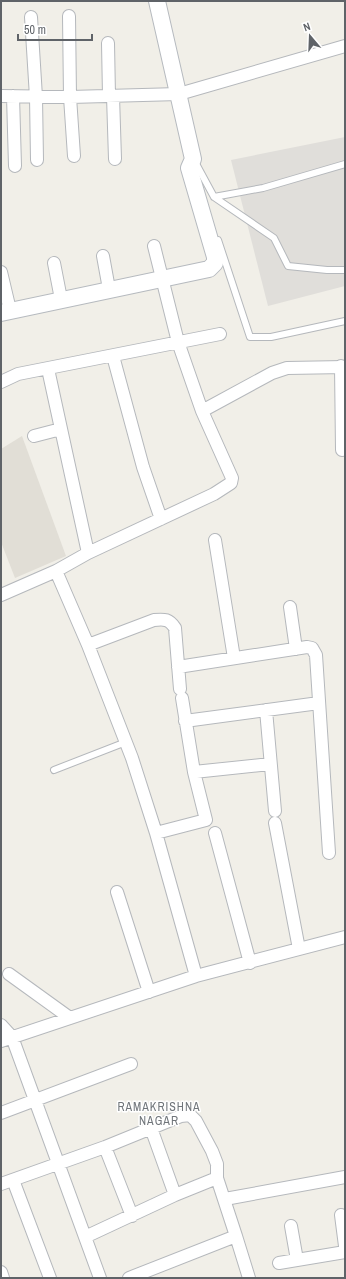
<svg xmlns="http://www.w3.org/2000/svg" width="346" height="1279" font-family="'Archivo Narrow',sans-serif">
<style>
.industrial{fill:#e0deda}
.education{fill:#e1ded6}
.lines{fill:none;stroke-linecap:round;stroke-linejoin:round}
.lane-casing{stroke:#b5b8bc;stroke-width:8}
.street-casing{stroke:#b5b8bc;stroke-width:14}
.secondary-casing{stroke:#b6babf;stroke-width:18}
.lane{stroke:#fff;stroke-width:6}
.street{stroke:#fff;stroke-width:12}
.secondary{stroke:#fff;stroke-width:16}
.labels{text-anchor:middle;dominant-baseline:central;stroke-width:3;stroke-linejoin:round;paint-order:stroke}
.neighbourhood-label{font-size:12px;letter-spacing:1px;fill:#70757a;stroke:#fff}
</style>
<rect width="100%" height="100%" fill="#f1efe8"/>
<path class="industrial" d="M345,137v149l-77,20 -37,-146z"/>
<path class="education" d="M22,436l44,120 -51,22 -14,-36v-93z"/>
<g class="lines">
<g class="lane-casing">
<path id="lane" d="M194,160l20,37 60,41 14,28 39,4h18
M214,197l49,-9 82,-24
M218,240l32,97h21l74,-16
M54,770l72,-28"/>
</g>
<g class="street-casing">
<path id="street" d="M69,16l1,81 4,59
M31,17l5,80 1,63
M108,43l1,53
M1,96l69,1 109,-3 166,-48
M13,96l2,70
M113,96l2,63
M103,256l6,33
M54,263l7,36
M1,272l9,38
M113,356l30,111 18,52
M341,366l1,84
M48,369l40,184
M1,382l17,-8 202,-40
M202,411l70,-38 15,-5 58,-1
M34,436l27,-7
M215,540l19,118
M56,571l32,74 44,113 24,75 40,143
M1,595l55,-24 32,-18 126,-59 17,-11 1,-5 -30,-67 -24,-69 -24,-96
M290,607l6,42
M88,645l66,-25c11,-1 15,-1 21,8l5,61
M178,667l129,-20 5,1 4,7 13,198
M266,710l9,101
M185,721l134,-18
M194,772l76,-8
M275,823l24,126
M156,833l50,-13 -12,-48 -12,-74
M215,833l35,130
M117,892l32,100
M9,974l61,44
M1,1025l11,12 88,241
M1,1041l195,-65 149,-39
M1,1113l130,-49
M151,1128l24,67
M105,1147l27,69
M13,1180l37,98
M1,1184l104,-37 76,-31 9,-1 6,6 16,30 5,13v14l19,58 -107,42
M225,1199l120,-22
M341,1215l4,31
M291,1226l6,34
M236,1236l13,42
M85,1237l90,-42 42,-17
M279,1263l66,-11
M1,1272l2,6"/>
</g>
<g class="secondary-casing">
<path id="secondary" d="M1,313l208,-44 6,-6v-6l-26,-89 4,-9 -36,-158"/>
</g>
<use href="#lane" class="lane"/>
<use href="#street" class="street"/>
<use href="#secondary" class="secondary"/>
</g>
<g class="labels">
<g class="neighbourhood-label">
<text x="159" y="1107">RAMAKRISHNA<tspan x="159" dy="14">NAGAR</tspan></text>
</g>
</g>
<rect width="346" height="1279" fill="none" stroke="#5f6368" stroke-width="4"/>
<g transform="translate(310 36) rotate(341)" stroke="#ffffff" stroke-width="3" paint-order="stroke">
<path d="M0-3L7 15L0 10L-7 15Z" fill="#5f6368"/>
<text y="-6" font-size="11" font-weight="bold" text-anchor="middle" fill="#5f6368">N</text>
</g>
<path d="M18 34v6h74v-6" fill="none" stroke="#5f6368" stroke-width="2"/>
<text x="24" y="34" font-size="12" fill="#5f6368" stroke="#ffffff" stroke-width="3" paint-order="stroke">50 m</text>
</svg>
